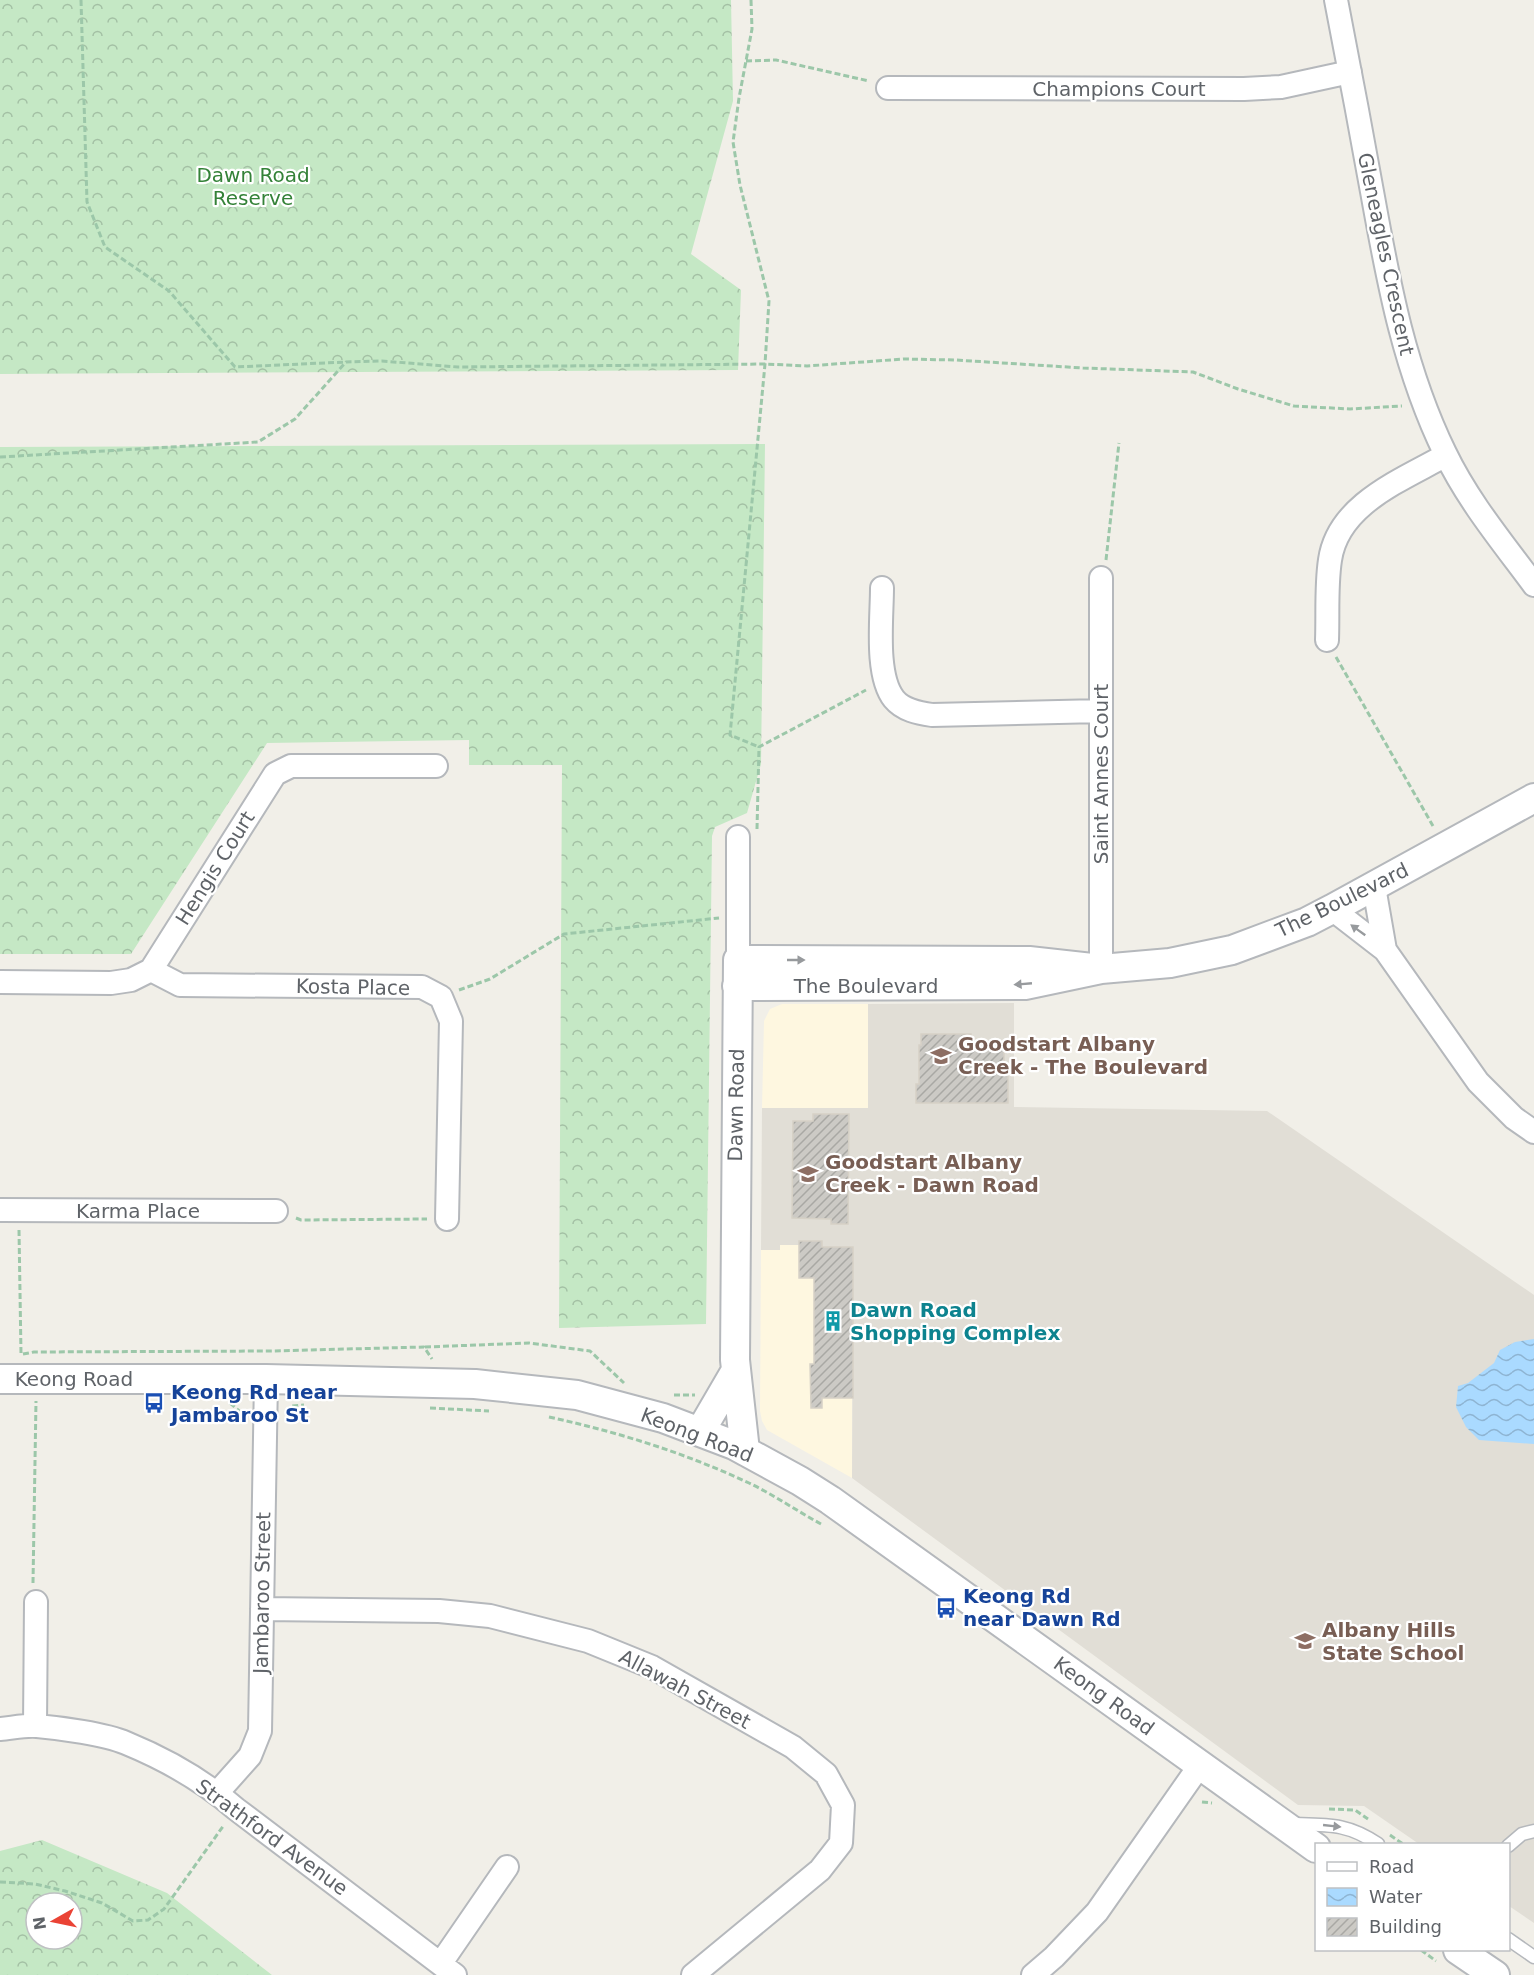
<svg xmlns="http://www.w3.org/2000/svg" width="1534" height="1975" font-family="'DejaVu Sans',sans-serif">
<style>
.commercial{fill:#fef7e0}
.education{fill:#e1ded6}
.forest{fill:url(#forest-crowns);fill-rule:evenodd}
.water{fill:url(#water-waves)}
.building{fill:url(#building-hatch);stroke:#d6d1c6;stroke-width:1.5}
.lines{fill:none;stroke-linecap:round;stroke-linejoin:round}
.service-casing{stroke:#b5b8bc;stroke-width:15}
.minor-casing{stroke:#b5b8bc;stroke-width:26}
.tertiary-casing{stroke:#b5b8bc;stroke-width:32}
.path{stroke:#9cc7a9;stroke-width:3;stroke-dasharray:6 3;stroke-linecap:butt}
.service{stroke:#fff;stroke-width:12}
.minor{stroke:#fff;stroke-width:22}
.tertiary{stroke:#fff;stroke-width:28}
.oneway{fill:#979a9d}
.labels{text-anchor:middle;dominant-baseline:central;stroke-width:4.5;stroke-linejoin:round;paint-order:stroke}
.street-label{font-size:20px;fill:#5f6368;stroke:#fff}
.park-label{font-size:20px;fill:#348238;stroke:#fff}
.education-label{font-size:20px;font-weight:bold;fill:#785e54;stroke:#fff;text-anchor:start}
.culture-label{font-size:20px;font-weight:bold;fill:#0d838f;stroke:#fff;text-anchor:start}
.transit-label{font-size:20px;font-weight:bold;fill:#164399;stroke:#fff;text-anchor:start}
</style>
<defs>
<pattern id="forest-crowns" width="20" height="18" patternUnits="userSpaceOnUse" patternTransform="scale(1.5)"><rect width="20" height="18" fill="#c5e8c5"/><path d="M2 6a3 3 0 1 1 6 0M12 15a3 3 0 1 1 6 0" fill="none" stroke="#a3c0a4"/></pattern>
<pattern id="water-waves" width="16" height="10" patternUnits="userSpaceOnUse" patternTransform="scale(1.5)"><rect width="16" height="10" fill="#aadaff"/><path d="M0 5q4-4 8 0t8 0" fill="none" stroke="#8eb4d2"/></pattern>
<pattern id="building-hatch" width="6" height="6" patternUnits="userSpaceOnUse" patternTransform="scale(1.5)"><rect width="6" height="6" fill="#cccac5"/><path d="M-1 1l2-2M0 6l6-6M5 7l2-2" fill="none" stroke="#a9a8a4"/></pattern>
</defs>
<rect width="100%" height="100%" fill="#f1efe8"/>
<path class="commercial" d="M782,1004h86v104h-106l2,-87 6,-12z
M799,1241h23l1,6h30l-1,231 -85,-48 -5,-9 -2,-10 1,-161h19v-5h18z"/>
<path class="education" d="M1014,1003v104l253,4 267,184v628l-25,-17 -1,-62h-89l-55,-38 -66,-1 -446,-327 1,-231h-31v-6h-23v4h-19v5h-19l1,-142h106v-104z"/>
<path class="forest" d="M0,0h731l2,101 -42,153 50,36 -3,80 -738,4z
M765,444l-4,320 -14,49 -32,14 -3,9 -6,488 -147,4 3,-563h-93v-25l-202,3 -136,211h-131v-507z
M42,1840l125,53 105,82h-272v-124zM36,1903h36v36h-36z"/>
<path class="water" d="M1534,1339v105l-55,-4 -13,-13 -10,-20 2,-21 10,-3 26,-20 6,-13 15,-8z"/>
<path class="building" d="M921,1034h50v8h33v26h4v35h-92v-19h3v-39h2z
M813,1114h36l-1,110h-17v-5l-39,-1 1,-97h20z
M799,1241h23v6h31v151h-31v10h-11l-1,-44h4v-86h-15z"/>
<g class="lines">
<g class="service-casing">
<path id="service" d="M1291,1824c37,1 56,-1 87,20
M1508,1846l14,-12 12,-3
M1508,1939l26,18"/>
</g>
<g class="minor-casing">
<path id="minor" d="M1336,0c13,66 25,131 37,197 16,89 32,174 72,256 23,48 58,90 89,132
M888,88l356,1 37,-2 69,-15
M882,588c0,30 -7,87 12,111 9,11 24,14 38,16l169,-4
M1327,640c1,-26 -1,-54 3,-80 8,-56 72,-80 116,-105
M1374,887l11,63
M1332,909l53,41 93,132 36,36 20,14
M738,960v-123
M1101,969v-391
M151,970l29,15 242,2 19,10 10,24 -4,198
M0,982l111,1 20,-3 20,-10 124,-196 16,-8h145
M0,1210l276,1
M262,1609l177,2 51,5 98,25 64,26 141,80 33,27 17,31 -2,38 -21,27 -127,105
M35,1726l1,-124
M0,1729c12,-1 25,-4 37,-3 23,2 68,8 89,17 39,16 79,39 110,66l219,166
M217,1793l33,-37 10,-25 6,-352
M441,1963l66,-96
M1033,1975l21,-18 43,-45 103,-147"/>
</g>
<g class="tertiary-casing">
<path id="tertiary" d="M737,986l288,-1 76,-16 69,-6 62,-13 75,-28 25,-13 202,-111
M0,1379h266l209,5 102,11 86,23 71,27 66,36 30,19 486,348
M700,1432l35,-60
M745,1451l-10,-91 3,-400 291,1 72,8
M1458,1950l37,25"/>
</g>
<path class="path" d="M81,0l6,202 18,45 64,44 66,76 111,-5
M751,0l1,29 -13,69 -6,44 7,43 29,116 -4,63 -35,371 29,12
M746,61l30,-1 93,21
M0,457l258,-15 37,-23 51,-57 36,-1 76,6 307,-3 42,2 97,-7 51,1 128,8 110,4 45,17 56,17 56,3 52,-3
M1106,560l13,-117
M1336,657l97,169
M757,829l2,-82 107,-57
M459,990l31,-11 74,-45 155,-16
M296,1218l5,2 126,-1
M19,1230l2,124
M425,1347l104,-4 61,8 34,32
M23,1354l11,-2 237,-1 153,-4 8,12
M674,1395h21
M230,1403l14,12
M430,1408l59,3
M286,1412l5,-6 13,-1
M549,1417c69,15 136,36 200,66 25,12 48,28 72,41
M33,1583l3,-182
M1202,1802l10,1
M1329,1809l26,1 13,9
M1390,1835l13,9
M0,1882l35,2 30,7 37,12 31,18 15,-1 16,-11 60,-84
M1421,1950l15,11"/>
<use href="#service" class="service"/>
<use href="#minor" class="minor"/>
<use href="#tertiary" class="tertiary"/>
</g>
<defs><path id="oneway-solid" d="M-6-.8H1V-3.2L6.5 0L1 3.2V.8H-6Z" transform="scale(1.5)"/></defs>
<g class="oneway">
<use href="#oneway-solid" transform="translate(1358 930) rotate(-144)"/>
<use href="#oneway-solid" transform="translate(796 960)"/>
<use href="#oneway-solid" transform="translate(1023 984) rotate(175)"/>
<use href="#oneway-solid" transform="translate(1332 1826) rotate(6)"/>
</g>
<defs>
<g id="school-bare" transform="scale(1.62)"><path d="M0-5L7-2L0 1L-7-2ZM-4 1L0 2.5L4 1V4Q0 6-4 4Z" fill="#8d6e63" stroke="#fff" stroke-width="2.5" paint-order="stroke"/></g>
<g id="building-bare" transform="scale(1.62)"><path d="M-4-6H4V6H1V3H-1V6H-4ZM-2.5-4.3h1.7v1.8h-1.7ZM.8-4.3h1.7v1.8H.8ZM-2.5-1h1.7V.8h-1.7ZM.8-1h1.7V.8H.8Z" fill="#0f9aa8" stroke="#fff" stroke-width="2.5" paint-order="stroke"/></g>
<g id="bus-bare" transform="scale(1.62)"><path d="M-5-6H5V4H4V6H2V4H-2V6H-4V4H-5ZM-3.5-4V0h7V-4ZM-3.5 1.2v1.5H-2V1.2ZM2 1.2v1.5H3.5V1.2Z" fill="#1a4fb4" stroke="#fff" stroke-width="2.5" paint-order="stroke"/></g>
</defs>
<g fill-rule="evenodd">
<use href="#school-bare" x="941" y="1056"/>
<use href="#school-bare" x="808" y="1174"/>
<use href="#building-bare" x="833" y="1321"/>
<use href="#bus-bare" x="154" y="1403"/>
<use href="#bus-bare" x="946" y="1608"/>
<use href="#school-bare" x="1305" y="1641"/>
</g>
<g class="labels">
<g class="street-label">
<text x="1119" y="89">Champions Court</text>
<text transform="translate(1386 254) rotate(78)">Gleneagles Crescent</text>
<text transform="translate(1101 774) rotate(-90)">Saint Annes Court</text>
<text transform="translate(215 868) rotate(-58)">Hengis Court</text>
<text transform="translate(1342 900) rotate(-26)">The Boulevard</text>
<text x="866" y="986">The Boulevard</text>
<text transform="translate(353 987) rotate(1)">Kosta Place</text>
<text transform="translate(736 1105) rotate(-89)">Dawn Road</text>
<text x="138" y="1211">Karma Place</text>
<text x="74" y="1379">Keong Road</text>
<text transform="translate(697 1435) rotate(21)">Keong Road</text>
<text transform="translate(262 1593) rotate(-89)">Jambaroo Street</text>
<text transform="translate(685 1689) rotate(28)">Allawah Street</text>
<text transform="translate(1104 1696) rotate(36)">Keong Road</text>
<text transform="translate(272 1837) rotate(36)">Strathford Avenue</text>
</g>
<g class="park-label">
<text x="253" y="175">Dawn Road<tspan x="253" dy="23">Reserve</tspan></text>
</g>
<g class="education-label">
<text x="958" y="1044">Goodstart Albany<tspan x="958" dy="23">Creek - The Boulevard</tspan></text>
<text x="825" y="1162">Goodstart Albany<tspan x="825" dy="23">Creek - Dawn Road</tspan></text>
<text x="1322" y="1630">Albany Hills<tspan x="1322" dy="23">State School</tspan></text>
</g>
<g class="culture-label">
<text x="850" y="1310">Dawn Road<tspan x="850" dy="23">Shopping Complex</tspan></text>
</g>
<g class="transit-label">
<text x="171" y="1392">Keong Rd near<tspan x="171" dy="23">Jambaroo St</tspan></text>
<text x="963" y="1596">Keong Rd<tspan x="963" dy="23">near Dawn Rd</tspan></text>
</g>
</g>
<rect x="1315" y="1843" width="195" height="108" fill="#ffffff" stroke="#bfc1c3" stroke-width="1.5"/>
<rect x="1327" y="1862" width="30" height="9" fill="#ffffff" stroke="#bfc1c3" stroke-width="1.5"/>
<text x="1369" y="1873" font-size="18" fill="#5f6368">Road</text>
<rect x="1327" y="1888" width="30" height="18" fill="url(#water-waves)" stroke="#bfc1c3" stroke-width="1.5"/>
<text x="1369" y="1903" font-size="18" fill="#5f6368">Water</text>
<rect x="1327" y="1918" width="30" height="18" fill="url(#building-hatch)" stroke="#bfc1c3" stroke-width="1.5"/>
<text x="1369" y="1933" font-size="18" fill="#5f6368">Building</text>
<g transform="translate(54 1921) rotate(261)"><circle r="28" fill="#ffffff" stroke="#bfc1c3" stroke-width="1.5"/>
<path d="M0-4.5L10 22L0 15L-10 22Z" fill="#ea4335"/>
<text y="-9" font-size="16" font-weight="bold" text-anchor="middle" fill="#5f6368">N</text>
</g>
</svg>
